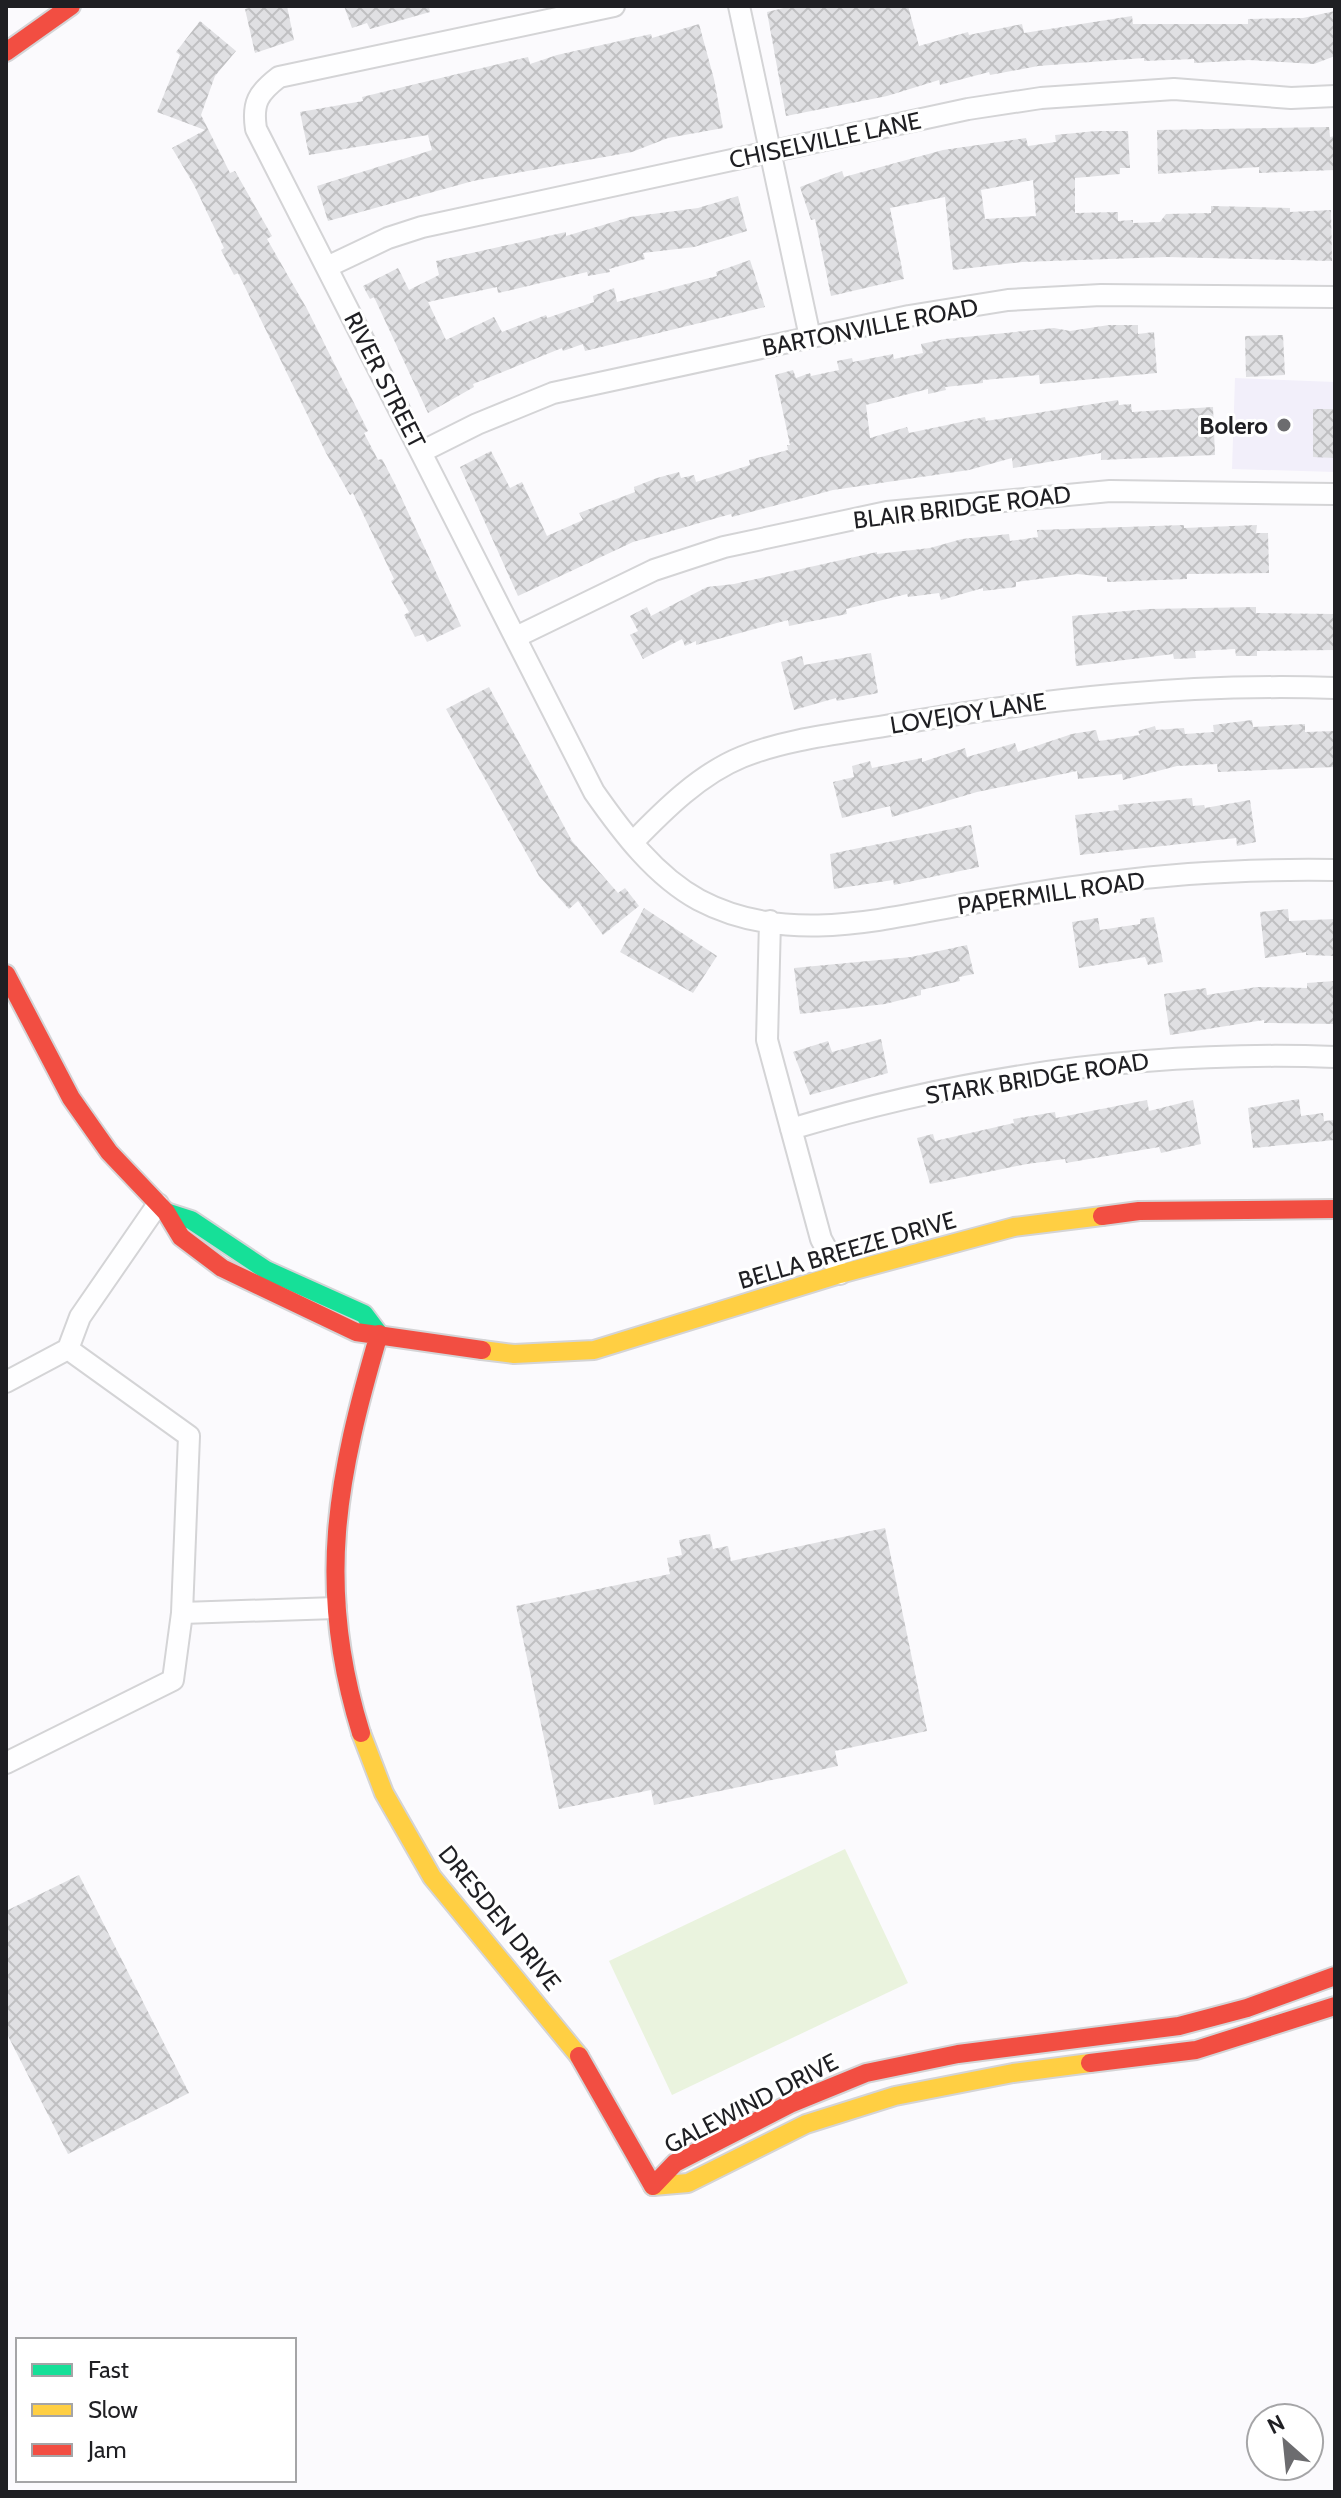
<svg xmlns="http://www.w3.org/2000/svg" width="1341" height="2498" font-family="Cabin,sans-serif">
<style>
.commercial{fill:#f2effa}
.pitch{fill:#eaf3de}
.building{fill:url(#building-cross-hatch);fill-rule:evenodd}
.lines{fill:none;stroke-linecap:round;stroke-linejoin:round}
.street-casing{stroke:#d4d4d6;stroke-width:24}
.fast-casing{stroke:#d4d4d6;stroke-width:22}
.slow-casing{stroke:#d4d4d6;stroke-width:22}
.jam-casing{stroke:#d4d4d6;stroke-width:22}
.street{stroke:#fefeff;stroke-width:20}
.fast{stroke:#16e098;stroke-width:18}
.slow{stroke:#ffcf43;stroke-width:18}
.jam{stroke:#f24e42;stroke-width:18}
.poi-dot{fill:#6c6c6f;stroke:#fff;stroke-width:3}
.labels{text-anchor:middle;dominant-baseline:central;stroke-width:6;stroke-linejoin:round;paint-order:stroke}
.street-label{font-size:24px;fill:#1f1f23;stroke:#fff}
.poi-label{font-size:24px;font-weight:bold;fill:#1f1f23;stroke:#fff;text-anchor:end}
</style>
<defs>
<pattern id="building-cross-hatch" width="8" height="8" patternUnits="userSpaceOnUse" patternTransform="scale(2)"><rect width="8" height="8" fill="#e0e0e3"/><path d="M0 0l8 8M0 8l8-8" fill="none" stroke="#c0c0c2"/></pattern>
</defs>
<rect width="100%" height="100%" fill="#fbfafd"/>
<path class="commercial" d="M1235,378l100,4v90l-103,-3z"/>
<path class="pitch" d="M845,1849l63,134 -236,112 -63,-134z"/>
<path class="building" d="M257,6h30l7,34 -39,13 -10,-44z
M344,6h85l1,6 -60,17 -3,-6 -15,5z
M792,6h116l11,40 49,-14 1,3 53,-11 2,9 108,-17 1,8h115v-5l55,-1 32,-7v45l-21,8 -65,-4 -55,3v-4l-50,2v-3l-106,8 -48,9 -1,-3 -49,13 -1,-5 -52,16 -101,20 -19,-104z
M200,21l36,30 -21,25 -14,39 29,58 5,-2 37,65 -5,3 40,70 61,122 -4,2 14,27 4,-1 13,25 66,142 -34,16 -4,-8 -8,3 -11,-22 5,-3 -18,-31 3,-2 -41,-86 -3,2 -24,-42 -88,-180 -4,2 -13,-25 3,-2 -30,-63 -22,-37 33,-18 -48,-18 23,-57 -4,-3z
M699,24l15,55 9,49 -55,10 -36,14 -159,29 -145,40 -11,-35 115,-36 -4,-15 -119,20 -9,-43 63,-11 -1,-4 166,-40 2,7 27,-9 94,-21 1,4z
M1329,127l1,10 5,-1v34l-76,3v-6l-101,7 -1,-44z
M1096,131h32l2,37h-10v6l-45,4v35l43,-1v9l15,-1v3l27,-1 6,-8 45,-1v-7l79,2v4l41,-2 1,51 -165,-4 -145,5 -69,8 -8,-73 -55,11 14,71 -73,17 -16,-77 -4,1 -11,-33 42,-16 2,6 99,-27 83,-12 2,8 28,-4 -1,-7zM1033,180l3,36 -51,3 -4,-29z
M738,196l9,35 -53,16 -51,6 2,6 -36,10 1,3 -22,4 -1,-4 -89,21 -1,-6 -69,15 18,38 48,-23 8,15 44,-17 1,3 47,-16 -1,-6 21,-8 3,14 100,-26 -1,-4 34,-12 15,47 -180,44 -2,-7 -20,7 -1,-3 -89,36 1,3 -46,26 -54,-116 -4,2 -7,-13 35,-18 11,22 30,-15 -3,-14 130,-29v4l64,-19 68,-9z
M1109,325h29v9l16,-2 3,41 -117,11 -1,-9 -56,5v3l-38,4 1,3 -18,4v-5l-62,16 4,33 37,-11 2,6 76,-16 1,4 132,-21 1,5 12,-1 1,8 81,-5 2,48 -114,5v-7l-88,15 -1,-10 -43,12 -136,20 -101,27 -1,-3 -98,28 -115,54 -58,-129 31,-16 19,37 12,-6 25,54 36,-16 -4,-7 56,-21 -1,-5 23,-9 22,-6 2,6 13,-3 2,7 54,-17 -1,-5 39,-10 -1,-5h3l-15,-70 18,-5 3,8 14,-5 1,3 28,-6 -2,-9 15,-3 1,4 40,-8 1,5 29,-6 -2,-9 24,-5 109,-11 16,3z
M1283,335l2,40 -39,2 -1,-41z
M1313,409h22v49l-22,-1z
M1184,525v3l73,-3 -1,8h12l1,40 -82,1v5l-80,3v-5l-30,-3 -61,8v5l-33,4v-3l-42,12 -2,-7 -31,4 -1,-3 -61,15 1,5 -58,12 -1,-6 -92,25v-4l-11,5 -3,-7 -39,20 -13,-24 8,-4 -8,-15 17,-9 4,9 56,-29 27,-3 143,-32v2l53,-6 32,-9 47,-5 1,7 28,-4 -1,-7z
M1256,607v6l79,1v36l-78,1v5h-21l-1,-7 -40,2 1,7 -22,1 -1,-5 -97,12 -4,-50 76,-7z
M871,653l7,40 -41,8 -1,-3 -42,12 -13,-48 21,-6 2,9z
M489,687l83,154 46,52 7,-5 14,18 -36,29 -25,-34 -9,8 -30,-33 -93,-167z
M1252,720l1,7 52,-3v8l30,-1v36l-117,5 -1,-8 -40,2 -54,14 -1,-6 -44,5 -1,-8 -100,21 -85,25 -2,-11 -48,12 -9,-36 21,-5 -2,-11 18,-5 2,7 50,-10v4l43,-14 2,9 48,-14 3,9 54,-18 24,-4 3,11 41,-6 -2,-4 17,-5 1,4 28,-2 1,6 29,-2 -1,-7z
M1192,798l1,8 11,-1 1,3 45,-8 6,42 -19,4 -1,-8 -156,17 -5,-40 44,-5 -1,-5z
M971,825l8,42 -85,18 -1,-5 -59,9 -4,-35z
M644,908l73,48 -24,37 -73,-41z
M1288,909l1,12 46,-2v37l-29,-1v-3l-41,6 -5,-46z
M1154,917l9,45 -15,3 -3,-8 -66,11 -7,-46 26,-4 2,12 40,-6v-5z
M967,945l7,29 -15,3 1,4 -39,9v5l-36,9 -85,10 -6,-46 117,-11z
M1335,981v43l-71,-1v-3l-94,15 -6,-41 42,-6 1,7 50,-8 50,1v-5z
M881,1039l7,34 -78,22 -17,-43 35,-11 4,11z
M1299,1099l2,17 22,-3 1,8 11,-1v20l-82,8 -5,-40z
M1147,1100l2,11 44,-11 8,44 -40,9 -2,-6 -93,16 -1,-4 -38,5 -97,20 -13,-46 16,-4 2,7 79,-18 -1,-4 42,-7 1,6z
M885,1528l42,203 -92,20 3,15 -184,39 -3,-15 -92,19 -43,-203 154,-32 -3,-16 15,-3 -3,-15 31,-6 3,15 15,-3 3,15z
M79,1875l110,218 -121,61 -62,-122v-121z"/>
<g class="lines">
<g class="street-casing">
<path id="street" d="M614,6l-335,71c-21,16 -27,26 -23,52l338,663c28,40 61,84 105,108 85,45 180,20 268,4 47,-8 96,-16 144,-22 74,-10 150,-13 224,-12
M739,6l71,331
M327,267l61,-29 34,-11 546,-118 73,-11 133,-9 117,9 44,-2
M421,452l56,-28 76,-31 356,-77 99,-16 93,-5 234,2
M516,637l138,-67 70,-23 163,-35 223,-21 225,3
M633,842c31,-32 67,-68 109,-85 47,-19 104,-24 154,-33 148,-25 289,-41 439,-36
M770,921l-3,119 54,199 19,35
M791,1129c179,-54 358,-79 544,-72
M6,1382l62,-33 12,-32 78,-113
M182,1613l154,-5
M6,1763l167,-83 9,-67 7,-177 -121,-87"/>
</g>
<g class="fast-casing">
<path id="fast" d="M166,1212l25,8 75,50 98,44 15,20"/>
</g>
<g class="slow-casing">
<path id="slow" d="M482,1350l32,4 80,-4 246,-76 174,-47 88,-11
M361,1733l23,60 48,84 147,179
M653,2186l35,-3 118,-59 89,-28 118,-23 77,-10"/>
</g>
<g class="jam-casing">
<path id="jam" d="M6,52l65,-46
M6,974l65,124 38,54 57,60 15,25 41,31 134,64 126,18
M1102,1216l37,-5 196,-2
M361,1733c-46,-147 -24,-256 18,-399
M579,2056l74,130
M1090,2063l106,-13 139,-44
M653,2186l22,-23 115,-59 76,-31 92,-19 221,-28 68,-18 88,-32"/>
</g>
<use href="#street" class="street"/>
<use href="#fast" class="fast"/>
<use href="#slow" class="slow"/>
<use href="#jam" class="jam"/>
</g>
<circle class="poi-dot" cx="1284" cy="425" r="8"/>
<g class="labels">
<g class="street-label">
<text transform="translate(825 140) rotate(-12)">CHISELVILLE LANE</text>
<text transform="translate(870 327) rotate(-11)">BARTONVILLE ROAD</text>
<text transform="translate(385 380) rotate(63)">RIVER STREET</text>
<text transform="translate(962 507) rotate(-7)">BLAIR BRIDGE ROAD</text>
<text transform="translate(968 713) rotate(-9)">LOVEJOY LANE</text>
<text transform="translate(1051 893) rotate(-8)">PAPERMILL ROAD</text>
<text transform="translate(1037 1078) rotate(-9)">STARK BRIDGE ROAD</text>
<text transform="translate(847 1250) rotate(-16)">BELLA BREEZE DRIVE</text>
<text transform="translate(500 1918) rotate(51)">DRESDEN DRIVE</text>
<text transform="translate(751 2103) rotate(-27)">GALEWIND DRIVE</text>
</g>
<g class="poi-label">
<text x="1268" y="425">Bolero</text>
</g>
</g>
<rect width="1341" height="2498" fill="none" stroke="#1f1f23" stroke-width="16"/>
<rect x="16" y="2338" width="280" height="144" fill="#ffffff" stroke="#a5a5a7" stroke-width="2"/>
<rect x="32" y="2364" width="40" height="12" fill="#16e098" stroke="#a5a5a7" stroke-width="2"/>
<text x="88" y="2378" font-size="24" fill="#1f1f23">Fast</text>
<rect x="32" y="2404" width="40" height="12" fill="#ffcf43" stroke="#a5a5a7" stroke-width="2"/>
<text x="88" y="2418" font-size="24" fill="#1f1f23">Slow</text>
<rect x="32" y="2444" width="40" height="12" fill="#f24e42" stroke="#a5a5a7" stroke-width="2"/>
<text x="88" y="2458" font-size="24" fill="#1f1f23">Jam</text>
<g transform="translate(1285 2442) rotate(333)"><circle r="38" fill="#ffffff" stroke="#a5a5a7" stroke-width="2"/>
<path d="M0-6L14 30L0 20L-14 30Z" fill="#6c6c6f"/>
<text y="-12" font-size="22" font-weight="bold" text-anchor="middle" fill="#1f1f23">N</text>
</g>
</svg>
